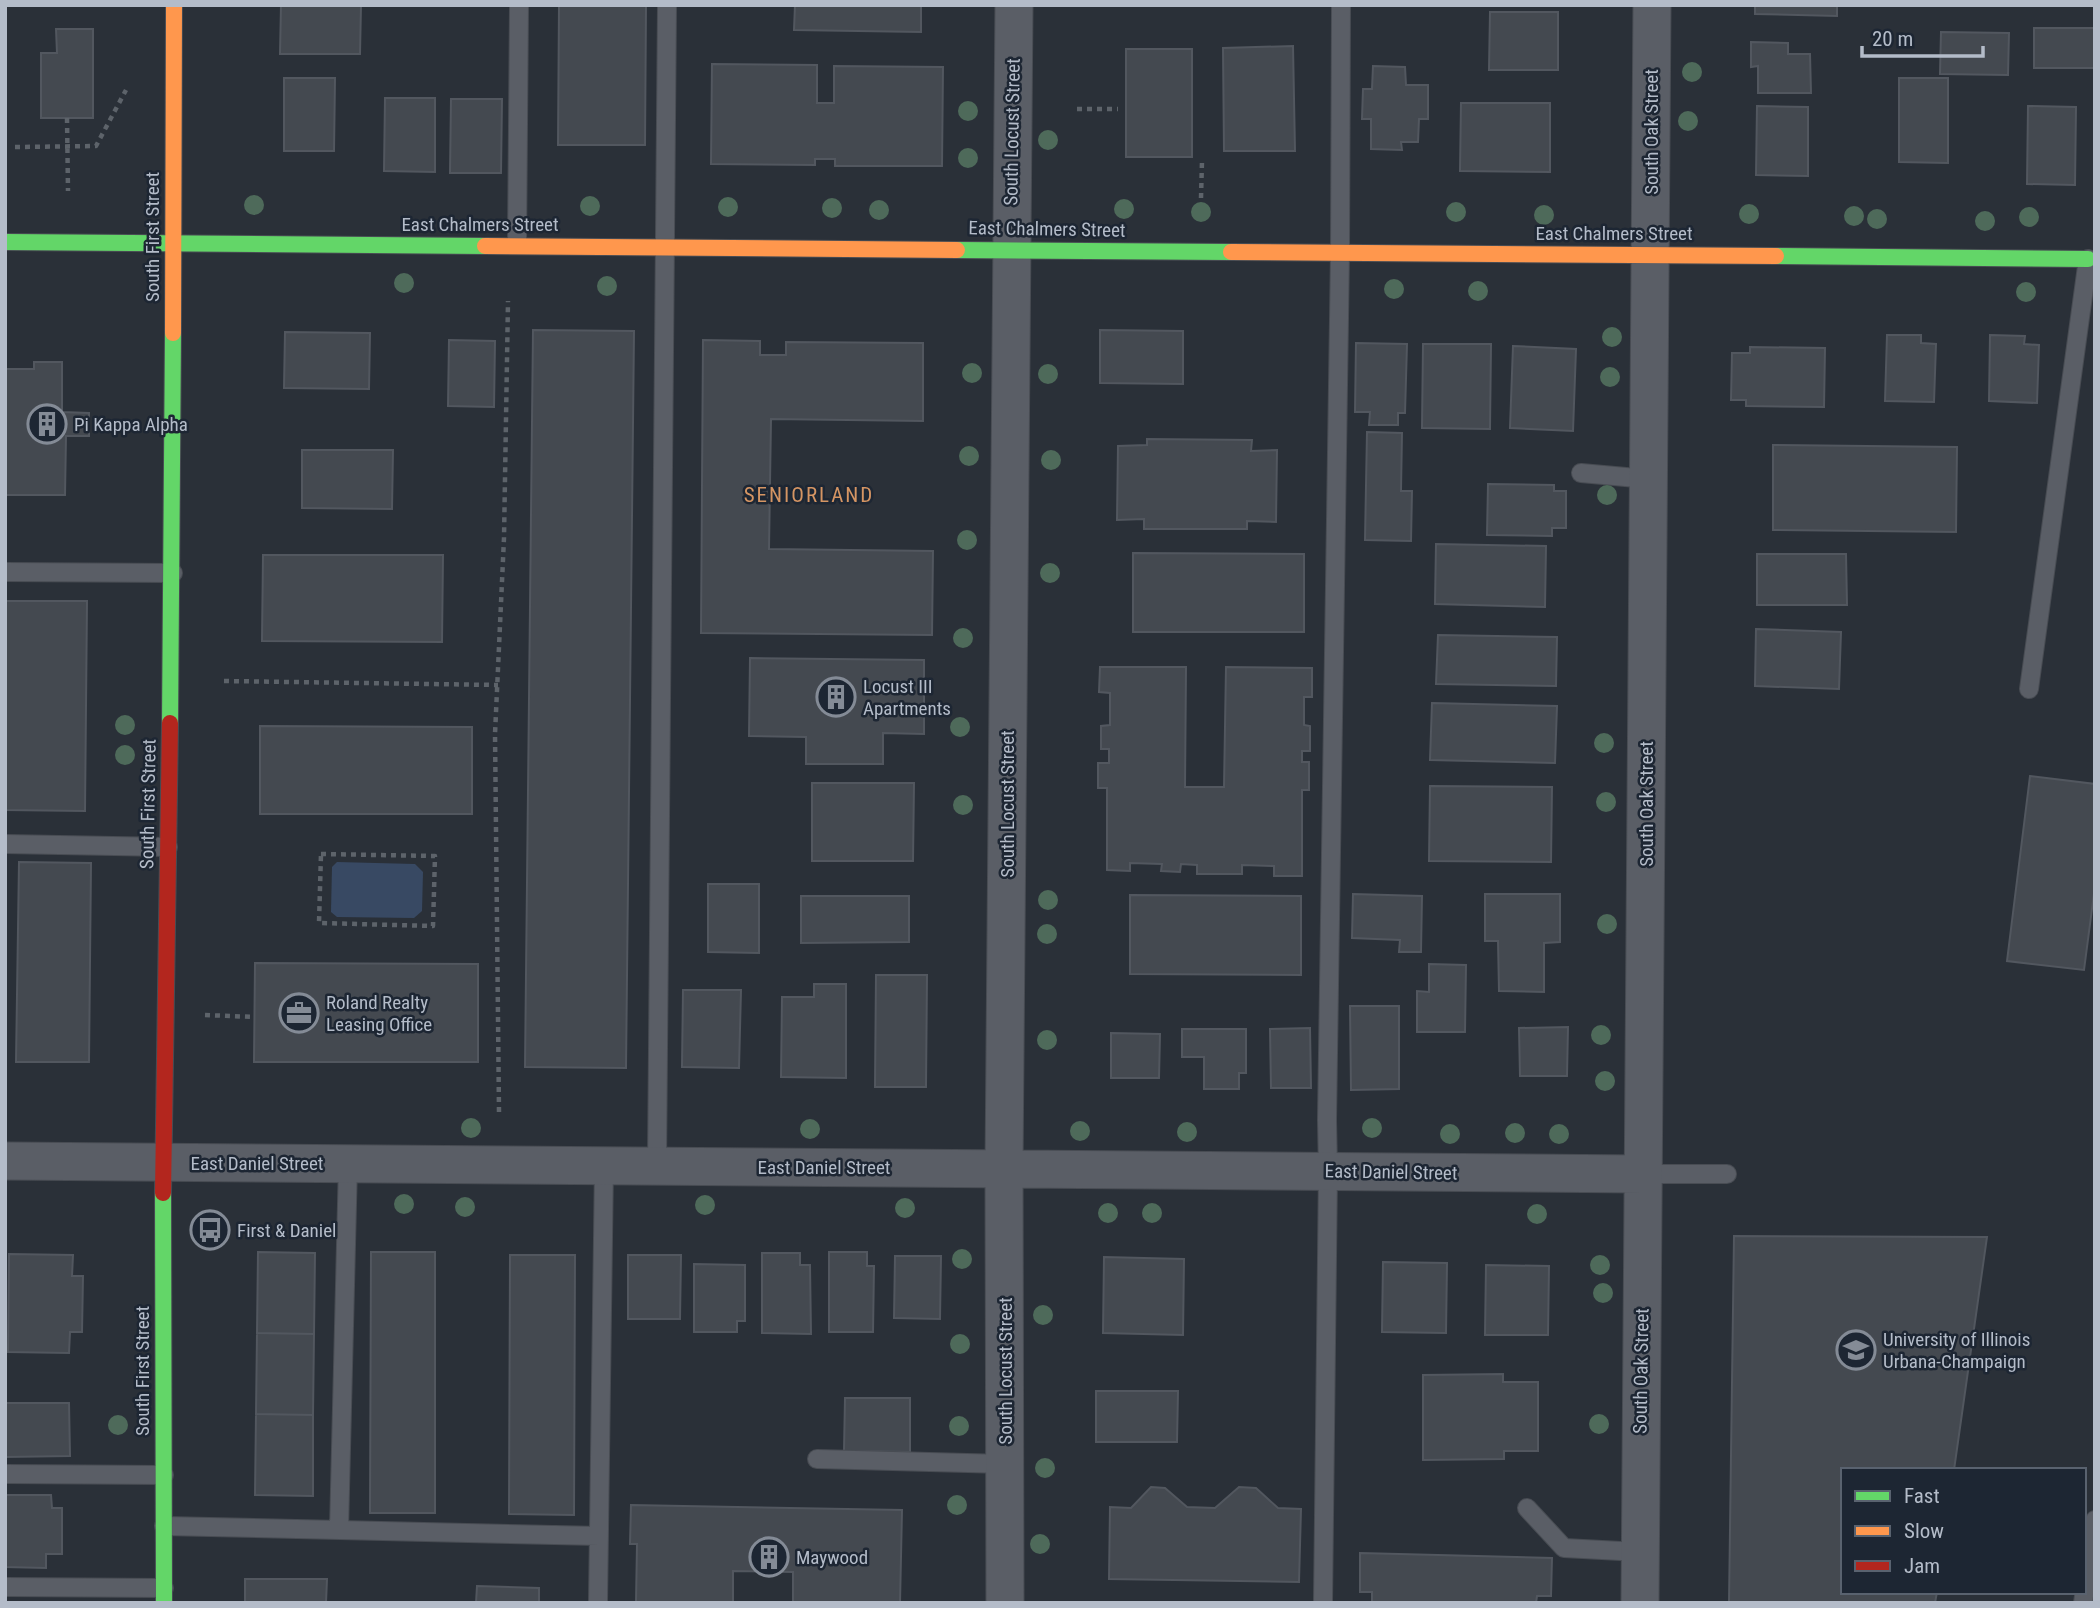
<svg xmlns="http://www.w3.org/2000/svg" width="2100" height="1608" font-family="'Roboto Condensed',sans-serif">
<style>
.water{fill:#384963}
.building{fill:#444950;stroke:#52575f;stroke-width:2}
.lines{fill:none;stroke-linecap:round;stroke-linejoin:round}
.lane-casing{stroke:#484c53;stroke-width:20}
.street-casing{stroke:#484c53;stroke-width:39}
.fast-casing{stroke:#484c53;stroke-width:18}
.slow-casing{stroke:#484c53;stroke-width:18}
.jam-casing{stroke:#484c53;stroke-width:18}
.path{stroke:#5d636a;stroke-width:4.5;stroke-dasharray:5 5;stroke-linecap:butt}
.lane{stroke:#5a5e66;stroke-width:18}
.street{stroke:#5a5e66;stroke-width:37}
.fast{stroke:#63d668;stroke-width:16}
.slow{stroke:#ff974d;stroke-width:16}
.jam{stroke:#b3261e;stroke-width:16}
.tree{fill:#4e6a5a}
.labels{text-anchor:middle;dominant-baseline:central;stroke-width:5;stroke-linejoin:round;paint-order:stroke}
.street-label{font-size:19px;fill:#b4bcc9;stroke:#1d2633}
.poi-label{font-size:19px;fill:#b4bcc9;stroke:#1d2633;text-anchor:start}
.neighbourhood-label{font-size:21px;letter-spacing:2px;fill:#d59563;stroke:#1d2633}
</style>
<rect width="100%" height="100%" fill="#2a3038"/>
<path class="water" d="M337,862l78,2 8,8 -1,39 -8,7 -77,-1 -6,-5 1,-45z"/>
<path class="building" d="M281,5h80l-1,49h-80z
M559,5h87l-1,140h-87z
M795,5h126v27l-127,-2z
M1755,5h82v11l-82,-2z
M1490,12h68v58h-69z
M2034,28h61v40h-61z
M56,29h37v89h-52v-65h16z
M1941,32l68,1 -1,42 -68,-1z
M1751,42l37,1v11h22l1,39h-53v-27l-7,1z
M1293,46l2,105h-71l-1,-103z
M1126,49h66v108h-66z
M712,64l105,1v38h17v-37l109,1 -1,99h-107v-7h-20v6l-104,-1z
M1373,66l32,1 1,18h22v34h-9l-1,23h-17l1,8 -31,-1v-30h-9l1,-30h9z
M284,78h51l-1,73h-50z
M1899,78h49v85l-49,-1z
M385,98h50v74l-51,-1z
M451,99h51l-1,74h-51z
M1461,103h89v69l-90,-1z
M1757,106l51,1v69l-52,-1z
M2028,106l48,1 -1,78 -48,-1z
M533,330l101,1 -8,737 -101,-1z
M1100,330l83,1v53l-83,-1z
M285,332l85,1 -1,56 -85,-1z
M1887,335h34v8l15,1 -2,58 -49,-1z
M1990,335l35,1 -1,8 15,1 -2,58 -48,-2z
M449,340l46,1 -1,66 -46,-1z
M703,340l57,1v14h26v-13l137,1v78l-152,-2 -2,130 164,2 -1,84 -231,-2z
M1356,343l51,1 -2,69h-7v12h-29l1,-13h-15z
M1423,344h68l-1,85 -68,-1z
M1513,346l63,3 -3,82 -63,-3z
M1750,347l75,1 -1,59 -78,-1v-6h-15l1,-47h18z
M34,362h28v50l27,1v23h-23l-1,59h-60v-126h29z
M1367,432l35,1 -1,58h11l-1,50 -46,-1z
M1147,439l105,1 -1,11 26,-1 -1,72 -29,-1v8h-103v-10l-27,1 1,-74 29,-1z
M1773,445l184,2 -1,85 -183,-2z
M302,450h91l-1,59 -90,-1z
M1488,484l66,1v6h12v37h-14v8l-65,-1z
M1436,544l110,2 -1,61 -110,-3z
M1133,553l171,1v78h-171z
M1757,554h89l1,51h-90z
M263,555h180l-1,87 -180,-1z
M5,601h82l-2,210 -80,-1z
M1756,629l85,3 -2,57 -84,-3z
M1438,635l119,2 -1,49 -120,-2z
M750,658l174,2v74l-41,-1v31h-77v-27l-57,-1z
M1100,667h86l-1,120h39l2,-120 86,1v29h-8v28l6,1v25h-8v11h7v28h-7v86h-28v-10l-32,-1v9h-45v-9l-16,-1 -1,8 -19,-1 1,-7 -32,-1v8l-23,-1v-82h-9v-25h11v-14h-8v-23l9,-1v-32l-11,-1z
M1432,703l125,3 -2,57 -125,-3z
M260,726l212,1v87h-212z
M2030,776l65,8v102l-11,84 -77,-9z
M812,783h102l-1,78h-101z
M1430,786l122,1 -1,75 -122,-1z
M19,862l72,1 -2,199h-73z
M708,884h51v69l-51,-1z
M1353,894l69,2 -1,56h-22l1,-12 -48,-2z
M1485,894h75v48l-16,1v49l-45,-1 -1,-50h-13z
M1130,895l171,1v79l-171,-1z
M801,896h108v46l-108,1z
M255,963l223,1v98h-224z
M1429,964l37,1 -1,67h-48v-41l12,1z
M876,975h51l-1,112h-51z
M814,984h32v94l-65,-1 1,-80h32z
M683,990h58l-2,78 -57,-1z
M1350,1006h49v83l-48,1z
M1568,1027l-1,49h-47l-1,-48z
M1310,1028l1,60h-40l-1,-59z
M1182,1029h64v44h-7v16h-35v-32h-22z
M1111,1033l49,1 -1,44h-48z
M1734,1236l253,1 -33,233h-111v122h94l-2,11h-206z
M258,1252l57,1 -1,81 -57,-1z
M371,1252h64v261h-65z
M829,1252h38v14h7l-1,66h-44z
M762,1253h38v12h10l1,69 -49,-1z
M9,1254l64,1 -1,21h11l-1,56h-12l-1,21 -61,-1z
M510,1255h65l-1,260 -65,-1z
M628,1255h53l-1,64h-52z
M895,1256h46l-1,63 -46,-1z
M1104,1257l80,2 -1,76 -80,-2z
M1383,1262l64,1 -1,70 -64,-1z
M694,1264l51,1v56h-8v11h-43z
M1486,1265l63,1 -1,69h-63z
M257,1333l57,1 -1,81 -57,-1z
M1503,1374v8h35v69h-34v8l-81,1v-85z
M1096,1391h82l-1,51h-81z
M845,1398h65v54l-66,-1z
M5,1403h64l1,53 -65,1z
M256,1414l57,1v81l-58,-1z
M1151,1487l14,1 22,19 28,1 24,-21 17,1 22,20 23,1 -2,73 -190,-3 1,-72 21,1z
M5,1495h46l1,13h10v46h-16v14l-41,-1z
M631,1505l271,5 -2,93h-107v-31l-60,-1v32h-97l1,-59h-7z
M1360,1553l192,5 -1,38h-14l-1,7h-164v-11h-12z
M245,1579h82l-1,24h-81z
M477,1586l62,2v15h-63z"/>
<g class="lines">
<g class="lane-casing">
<path id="lane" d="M517,245l2,-240
M1581,473l67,6
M5,572l168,1
M2029,689l59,-430
M5,844l163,3
M657,1165l10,-1160
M1643,1174h84
M817,1459l188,5
M5,1474l159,1
M1527,1508l37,40 76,4
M164,1526l435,10
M339,1530l9,-367
M5,1587l159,1
M598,1603l6,-438
M1323,1603l5,-432 -1,-51 13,-868 1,-247
M2083,1603l12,-83"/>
</g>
<g class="street-casing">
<path id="street" d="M5,1161l1638,13
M1005,1603l-1,-435 10,-1163
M1640,1603l12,-1598"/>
</g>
<g class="fast-casing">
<path id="fast" d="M5,242l480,4
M957,250l274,2
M1776,256l312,3
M170,723l3,-390
M163,1193l1,410"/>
</g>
<g class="slow-casing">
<path id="slow" d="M485,246l472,4
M1231,252l545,4
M173,333l1,-328"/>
</g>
<g class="jam-casing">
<path id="jam" d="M163,1193l7,-470"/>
</g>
<path class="path" d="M1077,109h41
M67,118l1,73
M15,147l81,-1 30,-56
M1201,198l1,-37
M224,681l274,4
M321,854l114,2 -2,70 -114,-3z
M205,1015l50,2
M499,1112l-4,-378 9,-196 4,-237"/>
<use href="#lane" class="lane"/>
<use href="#street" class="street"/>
<use href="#fast" class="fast"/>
<use href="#slow" class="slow"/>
<use href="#jam" class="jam"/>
</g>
<g class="tree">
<circle cx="1692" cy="72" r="10"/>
<circle cx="968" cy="111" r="10"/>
<circle cx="1688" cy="121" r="10"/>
<circle cx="1048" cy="140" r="10"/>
<circle cx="968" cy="158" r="10"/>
<circle cx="254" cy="205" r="10"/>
<circle cx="590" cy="206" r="10"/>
<circle cx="728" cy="207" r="10"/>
<circle cx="832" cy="208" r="10"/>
<circle cx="1124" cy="209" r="10"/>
<circle cx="879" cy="210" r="10"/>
<circle cx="1201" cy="212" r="10"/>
<circle cx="1456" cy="212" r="10"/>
<circle cx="1749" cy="214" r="10"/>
<circle cx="1544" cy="215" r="10"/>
<circle cx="1854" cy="216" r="10"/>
<circle cx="2029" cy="217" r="10"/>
<circle cx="1877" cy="219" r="10"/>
<circle cx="1985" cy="221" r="10"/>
<circle cx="404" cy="283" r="10"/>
<circle cx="607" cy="286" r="10"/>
<circle cx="1394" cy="289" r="10"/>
<circle cx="1478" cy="291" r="10"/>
<circle cx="2026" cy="292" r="10"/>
<circle cx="1612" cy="337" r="10"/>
<circle cx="972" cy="373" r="10"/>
<circle cx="1048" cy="374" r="10"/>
<circle cx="1610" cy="377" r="10"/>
<circle cx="969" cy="456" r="10"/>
<circle cx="1051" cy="460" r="10"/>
<circle cx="1607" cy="495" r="10"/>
<circle cx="967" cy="540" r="10"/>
<circle cx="1050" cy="573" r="10"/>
<circle cx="963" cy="638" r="10"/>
<circle cx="125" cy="725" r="10"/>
<circle cx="960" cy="727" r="10"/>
<circle cx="1604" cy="743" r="10"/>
<circle cx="125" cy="755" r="10"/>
<circle cx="1606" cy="802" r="10"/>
<circle cx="963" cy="805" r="10"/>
<circle cx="1048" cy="900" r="10"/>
<circle cx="1607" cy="924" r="10"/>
<circle cx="1047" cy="934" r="10"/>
<circle cx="1601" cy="1035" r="10"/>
<circle cx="1047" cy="1040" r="10"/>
<circle cx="1605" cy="1081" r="10"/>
<circle cx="471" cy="1128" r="10"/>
<circle cx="1372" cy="1128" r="10"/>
<circle cx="810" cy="1129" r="10"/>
<circle cx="1080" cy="1131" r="10"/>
<circle cx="1187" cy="1132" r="10"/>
<circle cx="1515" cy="1133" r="10"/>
<circle cx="1450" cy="1134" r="10"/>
<circle cx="1559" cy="1134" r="10"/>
<circle cx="404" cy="1204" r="10"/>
<circle cx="705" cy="1205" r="10"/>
<circle cx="465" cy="1207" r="10"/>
<circle cx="905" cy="1208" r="10"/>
<circle cx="1108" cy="1213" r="10"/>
<circle cx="1152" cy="1213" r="10"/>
<circle cx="1537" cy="1214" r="10"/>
<circle cx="962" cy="1259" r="10"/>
<circle cx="1600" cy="1265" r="10"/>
<circle cx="1603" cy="1293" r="10"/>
<circle cx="1043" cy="1315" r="10"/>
<circle cx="960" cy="1344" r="10"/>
<circle cx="1599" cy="1424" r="10"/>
<circle cx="118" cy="1425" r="10"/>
<circle cx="959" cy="1426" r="10"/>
<circle cx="1045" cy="1468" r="10"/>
<circle cx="957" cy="1505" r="10"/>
<circle cx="1040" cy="1544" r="10"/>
</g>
<defs>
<g id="building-ring" transform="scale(2.0125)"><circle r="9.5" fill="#1d2633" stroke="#848b96" stroke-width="1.5"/><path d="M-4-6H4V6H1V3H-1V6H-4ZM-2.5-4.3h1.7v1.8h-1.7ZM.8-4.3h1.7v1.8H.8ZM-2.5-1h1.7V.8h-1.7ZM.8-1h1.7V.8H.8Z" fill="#848b96"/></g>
<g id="office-ring" transform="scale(2.0125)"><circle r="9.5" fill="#1d2633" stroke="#848b96" stroke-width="1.5"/><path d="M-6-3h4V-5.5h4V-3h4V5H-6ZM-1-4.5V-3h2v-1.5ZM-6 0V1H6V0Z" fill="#848b96"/></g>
<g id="bus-ring" transform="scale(2.0125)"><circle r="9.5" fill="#1d2633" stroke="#848b96" stroke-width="1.5"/><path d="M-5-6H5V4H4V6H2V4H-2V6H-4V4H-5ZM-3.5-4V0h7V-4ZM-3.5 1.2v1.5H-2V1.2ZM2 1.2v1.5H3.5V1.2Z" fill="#848b96"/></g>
<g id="university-ring" transform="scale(2.0125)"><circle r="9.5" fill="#1d2633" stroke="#848b96" stroke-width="1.5"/><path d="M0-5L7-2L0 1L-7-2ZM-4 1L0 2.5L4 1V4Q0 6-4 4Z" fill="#848b96"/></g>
</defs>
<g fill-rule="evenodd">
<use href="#building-ring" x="47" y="424"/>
<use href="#building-ring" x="836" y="697"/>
<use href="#office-ring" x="299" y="1013"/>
<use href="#bus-ring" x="210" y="1230"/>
<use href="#university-ring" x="1856" y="1350"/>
<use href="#building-ring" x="769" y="1557"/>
</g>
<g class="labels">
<g class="street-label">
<text transform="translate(1012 132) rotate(-89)">South Locust Street</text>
<text transform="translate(1651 132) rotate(-90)">South Oak Street</text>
<text x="480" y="224">East Chalmers Street</text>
<text transform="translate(1047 229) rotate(1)">East Chalmers Street</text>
<text x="1614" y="233">East Chalmers Street</text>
<text transform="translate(152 237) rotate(-90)">South First Street</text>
<text transform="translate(148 804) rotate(-89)">South First Street</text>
<text transform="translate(1007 804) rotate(-90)">South Locust Street</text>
<text transform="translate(1646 804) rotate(-90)">South Oak Street</text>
<text x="257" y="1163">East Daniel Street</text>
<text x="824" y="1167">East Daniel Street</text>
<text transform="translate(1391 1172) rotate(1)">East Daniel Street</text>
<text transform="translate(142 1371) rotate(-90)">South First Street</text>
<text transform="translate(1005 1371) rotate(-90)">South Locust Street</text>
<text transform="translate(1641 1371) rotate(-89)">South Oak Street</text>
</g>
<g class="poi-label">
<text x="74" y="424">Pi Kappa Alpha</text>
<text x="863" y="686">Locust III<tspan x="863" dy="22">Apartments</tspan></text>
<text x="326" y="1002">Roland Realty<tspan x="326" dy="22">Leasing Office</tspan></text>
<text x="237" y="1230">First &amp; Daniel</text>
<text x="1883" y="1339">University of Illinois<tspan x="1883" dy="22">Urbana-Champaign</tspan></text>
<text x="796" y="1557">Maywood</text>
</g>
<g class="neighbourhood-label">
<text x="809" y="495">SENIORLAND</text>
</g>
</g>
<rect width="2100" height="1608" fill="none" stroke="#b4bcc9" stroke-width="14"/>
<rect x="1841" y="1468" width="245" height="126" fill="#1d2633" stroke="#59626f" stroke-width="2"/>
<rect x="1855" y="1491" width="35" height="10" fill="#63d668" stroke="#59626f" stroke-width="2"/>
<text x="1904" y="1503" font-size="21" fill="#b4bcc9">Fast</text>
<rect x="1855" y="1526" width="35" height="10" fill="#ff974d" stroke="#59626f" stroke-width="2"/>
<text x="1904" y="1538" font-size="21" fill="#b4bcc9">Slow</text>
<rect x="1855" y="1561" width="35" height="10" fill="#b3261e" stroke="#59626f" stroke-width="2"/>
<text x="1904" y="1573" font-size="21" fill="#b4bcc9">Jam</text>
<path d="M1862 46v10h121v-10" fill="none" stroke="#b4bcc9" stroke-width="3.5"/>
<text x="1872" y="46" font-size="21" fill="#b4bcc9" stroke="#1d2633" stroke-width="5" paint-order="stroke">20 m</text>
</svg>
